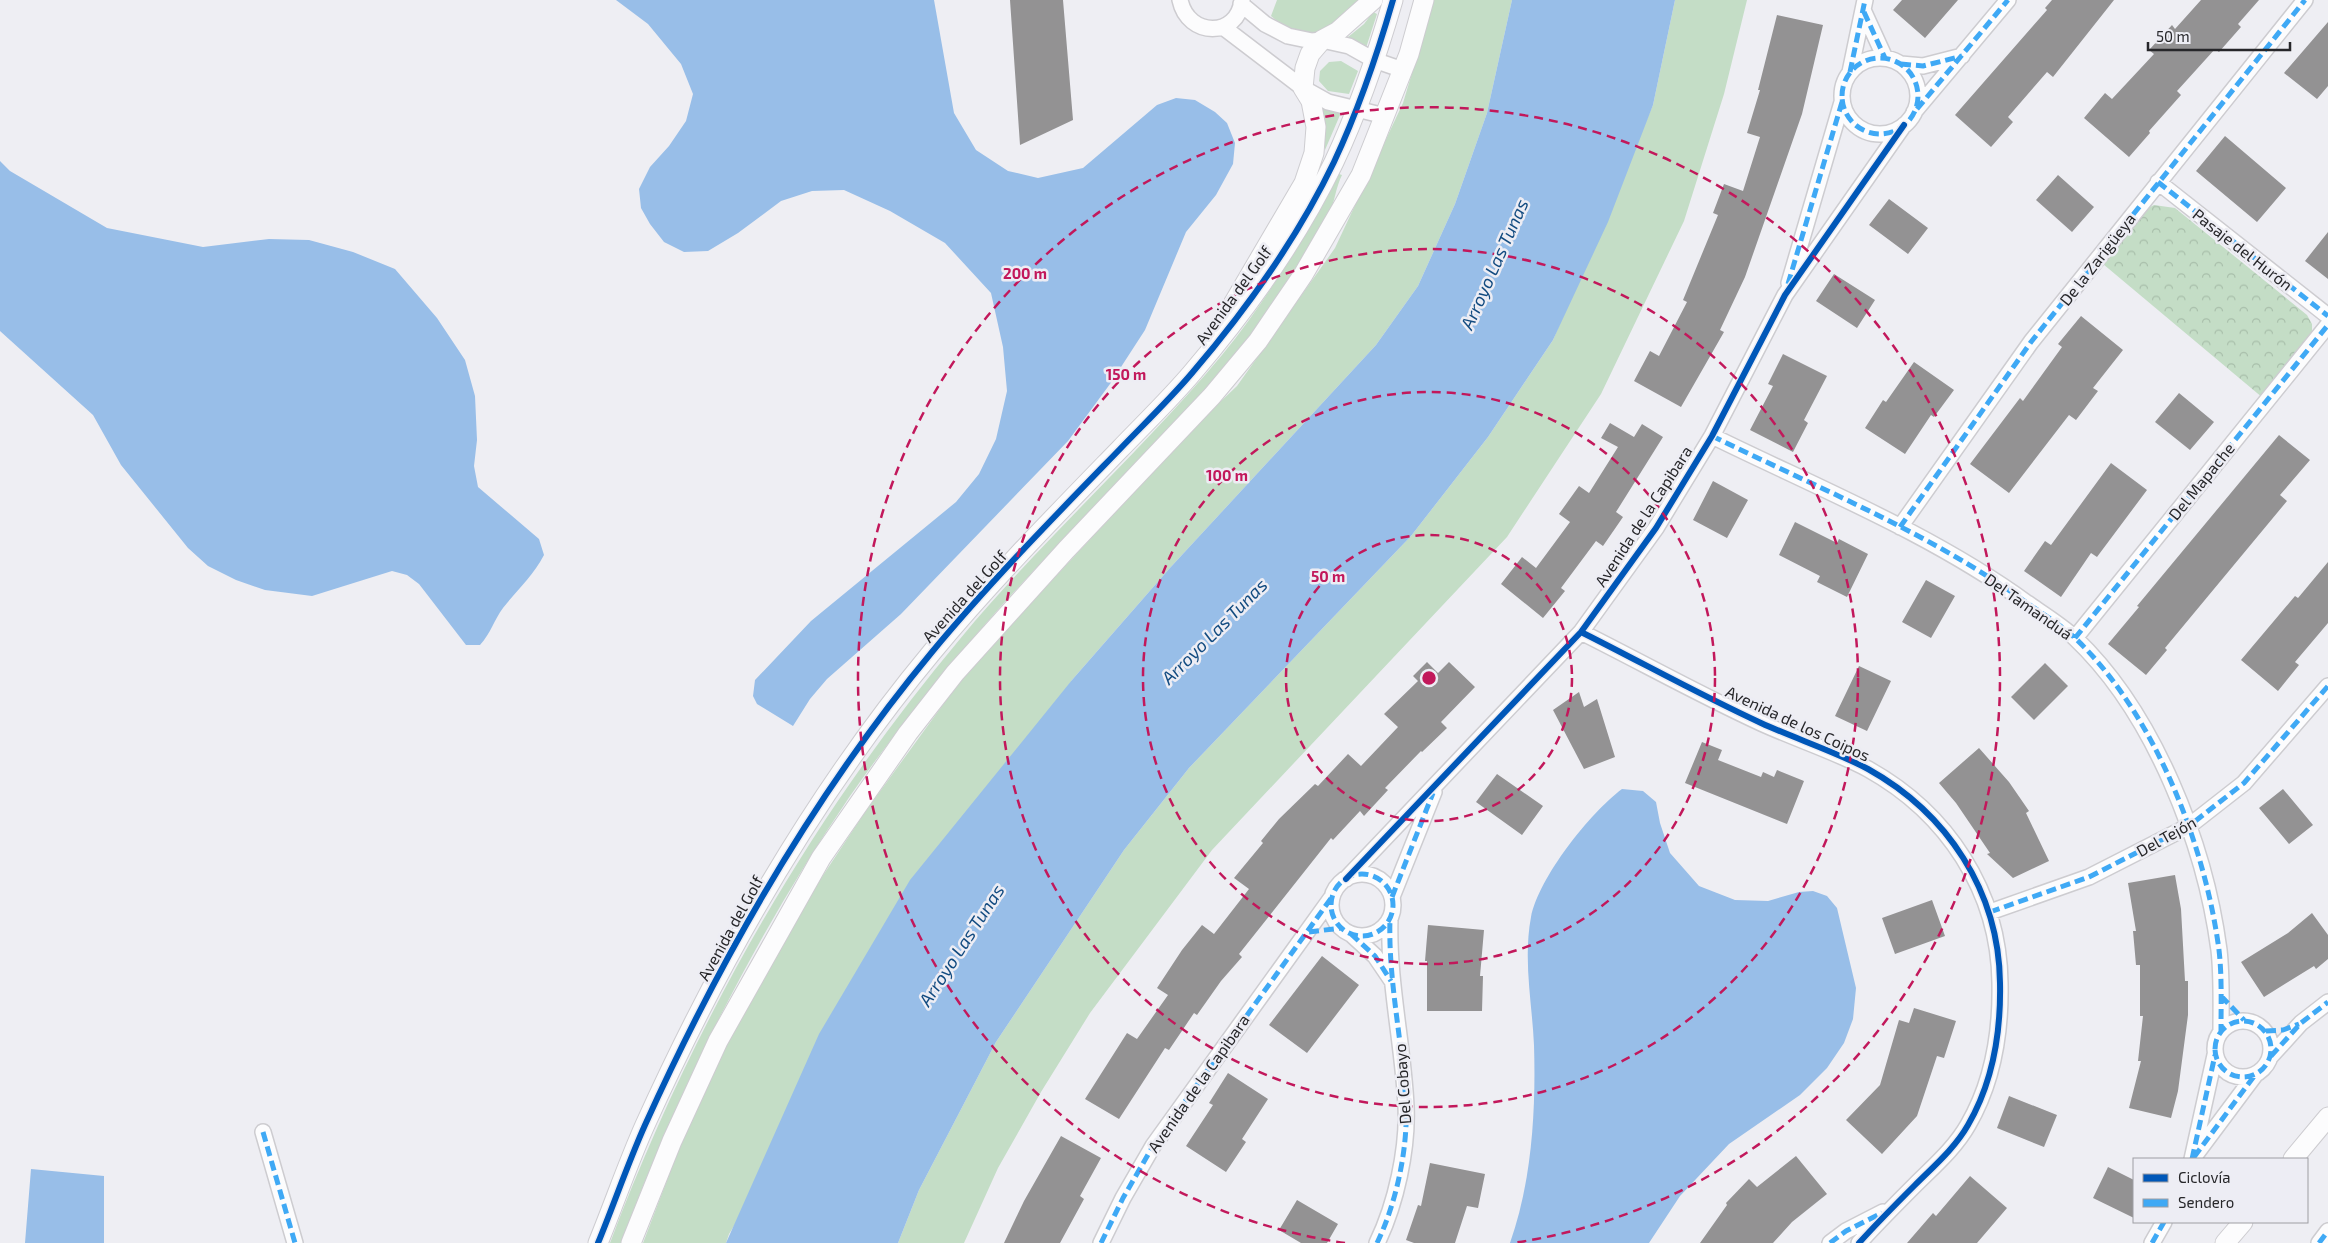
<svg xmlns="http://www.w3.org/2000/svg" width="2328" height="1243" font-family="'Exo 2',sans-serif">
<style>
.green{fill:#c4ddc6}
.park{fill:url(#park-crowns)}
.water{fill:#98bee8}
.building{fill:#939293}
.lines{fill:none;stroke-linecap:round;stroke-linejoin:round}
.minor-casing{stroke:#cdccd0;stroke-width:18}
.tertiary-casing{stroke:#cdccd0;stroke-width:21}
.minor{stroke:#fcfcfd;stroke-width:15}
.tertiary{stroke:#fcfcfd;stroke-width:19}
.quiet{stroke:#3fa9f5;stroke-width:5;stroke-dasharray:10 5;stroke-linecap:butt}
.cycleway-casing{stroke:#ededf4;stroke-width:9}
.cycleway{stroke:#0057b8;stroke-width:6}
.ring{fill:none;stroke:#c2185b;stroke-width:2.5;stroke-dasharray:9 6}
.labels{text-anchor:middle;dominant-baseline:central;stroke-width:5;stroke-linejoin:round;paint-order:stroke}
.street-label{font-size:16px;fill:#27272a;stroke:#ededf4}
.water-label{font-size:18px;font-style:italic;fill:#124b80;stroke:#ededf4}
.centre{fill:#c2185b;stroke:#ededf4;stroke-width:2.5}
.ring-label{font-size:15px;text-anchor:middle;font-weight:bold;fill:#c2185b;stroke:#ededf4;stroke-width:5;stroke-linejoin:round;paint-order:stroke}
</style>
<defs>
<pattern id="park-crowns" width="20" height="18" patternUnits="userSpaceOnUse" patternTransform="scale(1.25)"><rect width="20" height="18" fill="#c4ddc6"/><path d="M2 6a3 3 0 1 1 6 0M12 15a3 3 0 1 1 6 0" fill="none" stroke="#a8beaa"/></pattern>
</defs>
<rect width="100%" height="100%" fill="#eeeef3"/>
<path class="green" d="M1277,0h87c-10,12 -35,34 -51,36 -16,3 -31,-11 -42,-20z
M1434,0h78l-25,113 -32,91 -37,82 -42,59 -207,224 -97,111 -343,554 -3,9h-83l46,-120 62,-127 57,-98 57,-86 101,-139 232,-250 39,-37 98,-138 68,-145z
M1675,0h72l-23,94 -40,127 -83,173 -94,143 -295,313 -122,163 -49,79 -43,76 -34,75h-66l21,-53 77,-148 128,-192 65,-82 222,-232 77,-99 65,-97 100,-235z
M1373,12l4,2 -12,37 -23,-9 22,-18z
M1341,61l17,10 -9,23 -21,-3 -9,-10 1,-10 9,-9z
M1322,107l18,4v4l-15,35v-27l-5,-13z
M1339,174l3,1c-6,12 -7,25 -12,37 -24,48 -64,105 -98,146 -83,102 -183,188 -266,289 -40,48 -80,97 -116,149 -94,138 -171,291 -229,447h-11c82,-218 200,-425 350,-604 82,-99 179,-185 262,-284 46,-56 82,-118 117,-181z"/>
<path class="park" d="M2154,205l21,3 132,107 5,9v12l-49,62 -160,-134 41,-54z"/>
<path class="water" d="M616,0h318l20,113 22,37 32,21 30,7 45,-10 74,-63 19,-7 19,2 20,12 12,11 8,20 -2,21 -17,31 -30,37 -41,98 -35,54 -42,57 -167,173 -74,65 -17,20 -17,27 -36,-22 -4,-8 2,-16 56,-59 145,-119 23,-28 17,-35 11,-48 -4,-44 -12,-54 -46,-50 -55,-32 -46,-21 -32,1 -31,10 -43,32 -30,18 -24,1 -20,-10 -14,-18 -9,-16 -2,-19 11,-22 19,-21 17,-25 7,-27 -12,-30 -33,-40z
M1512,0h163l-22,105 -45,117 -55,118 -65,97 -77,99 -222,232 -65,82 -128,192 -77,148 -21,53h-172l93,-209 91,-154 162,-200 97,-111 207,-224 42,-59 37,-82 32,-91z
M0,161l10,10 97,57 96,19 66,-8 40,1 44,12 42,17 42,49 28,42 10,36 2,44 -3,26 4,21 61,52 5,16c-11,21 -27,35 -41,53 -9,12 -12,25 -23,37h-14l-47,-61 -12,-9 -15,-4 -80,25 -47,-6 -29,-10 -28,-14 -20,-18 -67,-83 -28,-50 -93,-84z
M1622,789l21,2 13,11 4,21 10,30 29,33 36,14 33,1 31,-9 14,-1 14,5 10,12 19,80 -3,31 -9,24 -17,25 -27,27 -71,49 -49,52 -31,47h-139c22,-62 26,-133 24,-198 -2,-43 -11,-85 -3,-128 8,-40 59,-104 91,-128z
M31,1169l73,7v67h-79z"/>
<path class="building" d="M1010,0h53l10,120 -53,25z
M1902,0h56l-33,38 -32,-28z
M2052,0h62l-61,77 -6,-5 -39,45 5,5 -22,25 -36,-32 92,-105 -2,-2z
M2201,0h58l-21,24 3,3 -22,25 -4,-3 -38,42 4,4 -32,36 1,2 -21,24 -45,-39 21,-25 7,6 42,-45 -5,-4 23,-25 3,4z
M1777,15l46,10 -21,89 -57,163 -25,53 4,2 -43,75 -47,-26 16,-30 9,5 28,-54 -4,-2 35,-85 -5,-2 11,-29 19,7 17,-54 -13,-4 13,-43h-2z
M2328,22v64l-11,13 -33,-26z
M2225,136l61,52 -29,34 -61,-51z
M2058,175l36,32 -22,25 -36,-32z
M1889,199l39,29 -20,26 -39,-29z
M2328,232v47l-23,-18z
M1834,274l41,26 -18,28 -41,-27z
M2081,316l42,34 -30,38 5,3 -22,29 -7,-5 -60,78 -39,-29 50,-66 3,3 39,-54 -4,-3z
M1783,354l44,22 -23,44 4,3 -15,29 -43,-22 23,-44 -5,-2z
M1914,362l40,28 -20,27 -3,-2 -26,39 -40,-26 18,-28 3,2z
M2179,393l35,29 -24,28 -35,-28z
M1610,423l24,14 8,-13 21,13 -47,75 7,5 -20,29 -7,-5 -35,47 4,3 -22,27 -42,-34 21,-27 14,11 34,-46 -11,-8 20,-28 10,7 29,-46 -17,-9z
M2279,435l31,25 -30,35 7,6 -122,147 2,2 -21,25 -38,-31 31,-37 -2,-1z
M2111,463l36,27 -50,67 -6,-4 -30,44 -37,-26 21,-30 6,4z
M1713,481l35,19 -21,38 -34,-18z
M1795,522l42,21 2,-4 29,15 -21,43 -30,-15 3,-6 -41,-21z
M2328,562v61l-33,39 4,3 -21,26 -37,-31 54,-64 3,2z
M1926,580l29,16 -24,42 -29,-16z
M1427,662l11,11 11,-11 26,25 -34,35 6,6 -25,24 -1,-1 -36,37 3,2 -24,26 -4,-5 -27,29 -2,-2 -92,116 3,3 -21,24 -24,34 -3,-2 -25,37 -4,-2 -46,71 -34,-20 42,-66 10,6 31,-44 -11,-7 25,-38 20,-25 12,9 35,-45 -15,-11 29,-35 -2,-2 18,-22 36,-35 3,2 30,-32 13,12 37,-39 -14,-13 34,-33 -5,-5z
M2045,663l23,23 -34,34 -23,-23z
M1859,666l32,15 -24,50 -32,-15z
M1579,692l5,15 13,-8 18,58 -31,12 -31,-59z
M1702,742l20,8 -4,10 43,17 2,-5 11,5 3,-7 27,11 -17,43 -102,-41z
M1979,748l30,34 20,29 -3,2 23,48 -36,17 -26,-24 3,-1 -34,-50 -17,-20z
M1497,774l46,32 -21,29 -46,-33z
M2283,789l30,36 -24,19 -30,-36z
M2175,875l6,34 4,72h3v34l-10,76 -7,27 -42,-10 12,-47h-3l5,-45h-3v-51h-4l-3,-34h3l-8,-48z
M1932,900l13,36 -50,18 -13,-36z
M2312,913l16,22v24l-12,10 -2,-3 -50,31 -23,-35 47,-29z
M1428,925l56,5 -4,46h3l-1,35h-55v-50h-2z
M1322,956l37,29 -52,68 -38,-28z
M1914,1008l42,13 -12,37 -7,-2 -20,60 -35,38 -36,-34 34,-35 19,-65 10,3z
M1228,1073l40,26 -26,40 4,3 -20,30 -40,-26 27,-41 -4,-2z
M2009,1096l48,19 -13,32 -47,-19z
M1061,1136l40,22 -21,38 4,3 -24,44h-56l20,-42z
M1796,1156l31,38 -35,28 -19,21h-73l27,-38 -1,-2 23,-24 8,8z
M1430,1163l55,11 -7,34 -11,-2 -12,37h-41l-8,-3 12,-35 3,1z
M2108,1167l26,13v38l-41,-20z
M1970,1176l37,32 -30,35h-70l26,-30 3,3z
M1297,1200l41,24 -11,19h-26l-22,-13z"/>
<g class="lines">
<g class="minor-casing">
<path id="minor" d="M1180,0c8,38 58,38 62,0
M1241,4l24,20 23,12 24,5 10,-1 27,6 25,14 29,10
M1864,12l21,46
M1223,27l80,61 25,14 57,14
M1842 96a38 38 0 1 1 76 0a38 38 0 1 1-76 0Z
M1901,64l22,2 39,-10
M1850,72l15,-72
M1914,112l94,-112
M2158,182l170,134
M1789,283l53,-181
M1712,436c106,52 220,98 315,167 16,11 34,22 48,35 79,75 130,206 144,312 3,26 2,54 2,81
M1900,527l131,-185 274,-342
M1581,632c60,30 119,63 180,91 35,16 73,28 107,46 79,44 131,122 132,214 1,49 -7,99 -32,142 -13,23 -34,41 -53,60 -19,19 -38,38 -56,58
M2075,638l253,-313
M1331 905a31 31 0 1 1 62 0a31 31 0 1 1-62 0Z
M1346,879l235,-247 75,-104 56,-92 73,-141 119,-170
M1392,897l42,-105
M1990,912l99,-35 100,-51 55,-43 84,-97
M1351,934l24,22 17,25
M2215 1049a28 28 0 1 1 56 0a28 28 0 1 1-56 0Z
M2271,1056l30,-33 27,-21
M263,1132l32,111
M2196,1154l59,-79
M2192,1159l23,-104
M1101,1243l22,-45 30,-52 179,-249
M1377,1243c19,-39 31,-94 29,-137 -3,-63 -18,-124 -16,-187
M1830,1243l16,-12 37,-19
M2152,1243l12,-21
M2319,1243l9,-12"/>
</g>
<g class="tertiary-casing">
<path id="tertiary" d="M1233,304l71,-121 10,-30 2,-26 -5,-26 -8,-13 2,-20 5,-14 12,-14 15,-8 36,-32
M2293,1159l35,-42
M598,1243c16,-39 30,-80 47,-118 76,-168 169,-331 287,-473 59,-71 124,-137 188,-203 24,-25 50,-50 72,-76 54,-63 106,-136 142,-211 23,-49 44,-110 59,-162
M631,1243l41,-102 46,-100 103,-183 87,-125 47,-60 111,-123 146,-154 46,-55 45,-66 58,-100 48,-121 15,-54
M2225,1243l18,-21"/>
</g>
<use href="#minor" class="minor"/>
<use href="#tertiary" class="tertiary"/>
<path class="quiet" d="M1864,12l21,46
M1842 96a38 38 0 1 1 76 0a38 38 0 1 1-76 0Z
M1901,64l22,2 39,-10
M1850,72l15,-72
M1917,109l91,-109
M2158,182l170,134
M1788,284l54,-182
M1712,436c106,52 220,98 315,167 16,11 34,22 48,35 79,75 130,206 144,312 3,26 2,54 2,81
M1900,527l131,-185 274,-342
M2075,638l253,-313
M1331 905a31 31 0 1 1 62 0a31 31 0 1 1-62 0Z
M1392,897l41,-104
M1990,912l99,-35 100,-51 55,-43 84,-97
M1309,932l32,-4
M1351,934l24,22 16,25
M2221,996l23,24
M2215 1049a28 28 0 1 1 56 0a28 28 0 1 1-56 0Z
M2266,1031l17,-1 16,-6
M2271,1056l30,-33 27,-21
M263,1132l32,111
M2194,1157l61,-82
M2192,1159l23,-104
M1101,1243l22,-45 30,-52 179,-249
M1377,1243c19,-39 31,-94 29,-137 -3,-63 -18,-124 -16,-187
M1830,1243l16,-12 36,-18
M2152,1243l12,-21
M2319,1243l9,-12"/>
<g class="cycleway-casing">
<path id="cycleway" d="M1581,632c60,30 119,63 180,91 35,16 73,28 107,46 79,44 131,122 132,214 1,49 -7,99 -32,142 -13,23 -34,41 -53,60 -19,19 -38,38 -56,58
M1346,879l235,-247 75,-104 56,-92 73,-141 119,-170
M598,1243c16,-39 30,-80 47,-118 76,-168 169,-331 287,-473 59,-71 124,-137 188,-203 24,-25 50,-50 72,-76 54,-63 106,-136 142,-211 23,-49 44,-110 59,-162"/>
</g>
<use href="#cycleway" class="cycleway"/>
</g>
<g class="ring">
<circle cx="1429" cy="678" r="143"/>
<circle cx="1429" cy="678" r="286"/>
<circle cx="1429" cy="678" r="429"/>
<path d="M1345 1243A571 571 0 1 1 1513 1243"/>
</g>
<g class="labels">
<g class="street-label">
<text transform="translate(2243 249) rotate(38)">Pasaje del Hurón</text>
<text transform="translate(2097 259) rotate(-52)">De la Zarigüeya</text>
<text transform="translate(1233 295) rotate(-54)">Avenida del Golf</text>
<text transform="translate(2201 481) rotate(-51)">Del Mapache</text>
<text transform="translate(1643 516) rotate(-57)">Avenida de la Capibara</text>
<text transform="translate(964 596) rotate(-48)">Avenida del Golf</text>
<text transform="translate(2029 606) rotate(35)">Del Tamanduá</text>
<text transform="translate(1798 723) rotate(25)">Avenida de los Coipos</text>
<text transform="translate(2166 836) rotate(-29)">Del Tejón</text>
<text transform="translate(730 928) rotate(-61)">Avenida del Golf</text>
<text transform="translate(1198 1083) rotate(-55)">Avenida de la Capibara</text>
<text transform="translate(1402 1084) rotate(-94)">Del Cobayo</text>
</g>
<g class="water-label">
<text transform="translate(1494 264) rotate(-66)">Arroyo Las Tunas</text>
<text transform="translate(1214 631) rotate(-45)">Arroyo Las Tunas</text>
<text transform="translate(961 945) rotate(-57)">Arroyo Las Tunas</text>
</g>
</g>
<circle cx="1429" cy="678" r="8" class="centre"/>
<g class="ring-label">
<text x="1025" y="279">200 m</text>
<text x="1126" y="380">150 m</text>
<text x="1227" y="481">100 m</text>
<text x="1328" y="582">50 m</text>
</g>
<rect x="2133" y="1158" width="175" height="65" fill="#ededf4" stroke="#9e9ea3"/>
<rect x="2143" y="1174" width="25" height="8" fill="#0057b8" stroke="#9e9ea3"/>
<text x="2178" y="1183" font-size="15" fill="#27272a">Ciclovía</text>
<rect x="2143" y="1199" width="25" height="8" fill="#3fa9f5" stroke="#9e9ea3"/>
<text x="2178" y="1208" font-size="15" fill="#27272a">Sendero</text>
<path d="M2148 42v8h142v-8" fill="none" stroke="#27272a" stroke-width="2.5"/>
<text x="2156" y="42" font-size="15" fill="#27272a" stroke="#ededf4" stroke-width="4" paint-order="stroke">50 m</text>
</svg>
